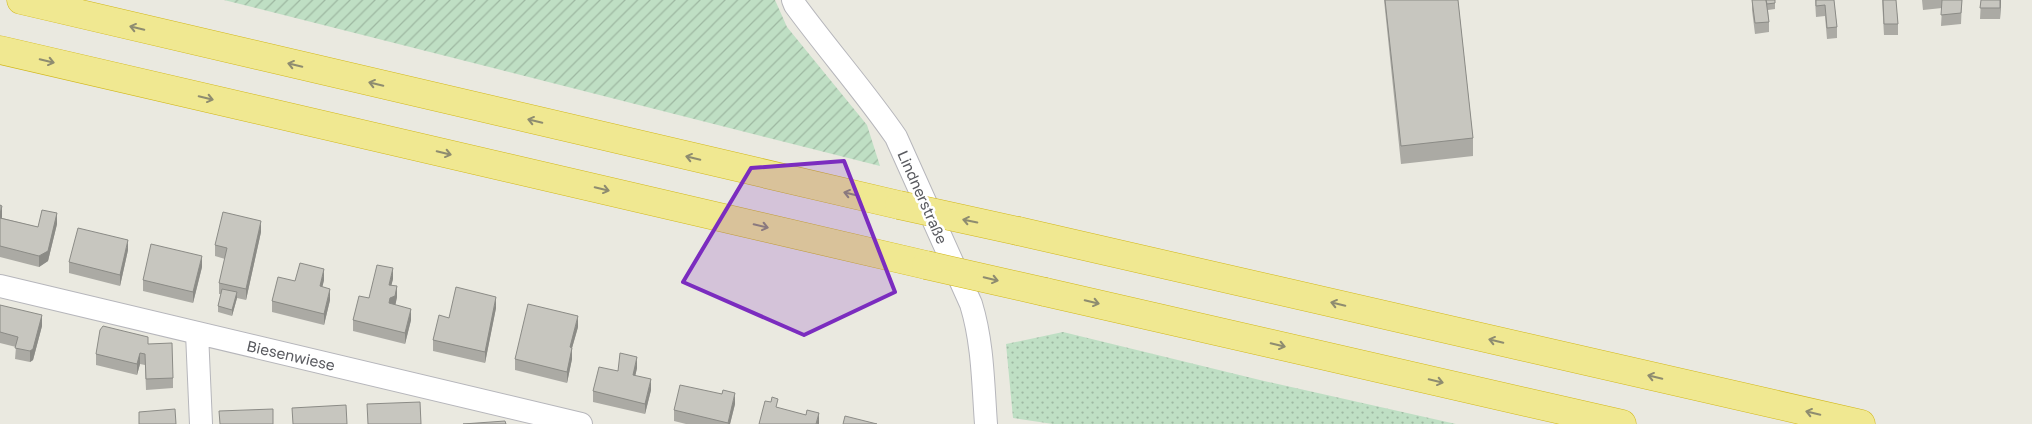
<svg xmlns="http://www.w3.org/2000/svg" width="2032" height="424" font-family="'Golos Text',sans-serif">
<style>
.grass{fill:url(#grass-dots)}
.garden{fill:url(#garden-furrows)}
.lines{fill:none;stroke-linecap:round;stroke-linejoin:round}
.minor-casing{stroke:#b6b6bb;stroke-width:24}
.highway-casing{stroke:#d1b719;stroke-width:29}
.minor{stroke:#fff;stroke-width:22}
.highway{stroke:#f0e891;stroke-width:28}
.highway-bridge-casing{stroke:#d1b719;stroke-width:29;stroke-linecap:butt}
.highway-bridge{stroke:#f0e891;stroke-width:28}
.wall{fill:#abaaa4}
.shaded-wall{fill:#8b8b86}
.building{fill:#c7c6bf;stroke:#8b8b86}
.oneway{stroke:#8e8c70}
.marked{fill:#7b2cbf;fill-opacity:0.2;stroke:#7b2cbf;stroke-width:4;stroke-linejoin:round}
.labels{text-anchor:middle;dominant-baseline:central;stroke-width:5;stroke-linejoin:round;paint-order:stroke}
.street-label{font-size:15px;fill:#595a5f;stroke:#fff}
</style>
<defs>
<pattern id="grass-dots" width="8" height="8" patternUnits="userSpaceOnUse" patternTransform="scale(1.25)"><rect width="8" height="8" fill="#bfdfc4"/><path d="M2 2h.1M6 6h.1" fill="none" stroke="#9eb8a2" stroke-width="1.8" stroke-linecap="round"/></pattern>
<pattern id="garden-furrows" width="10" height="10" patternUnits="userSpaceOnUse" patternTransform="scale(1.25)"><rect width="10" height="10" fill="#bfdfc4"/><path d="M-1 1l2-2M0 10L10 0M9 11l2-2" fill="none" stroke="#9eb8a2"/></pattern>
</defs>
<rect width="100%" height="100%" fill="#eae9e0"/>
<path class="grass" d="M1063,332l201,49 192,43h-403l-40,-6 -7,-74z"/>
<path class="garden" d="M224,0h551l12,27 80,98 13,41z"/>
<g class="lines">
<g class="minor-casing">
<path id="minor" d="M793,0l2,5c33,45 70,87 101,132l75,167c12,39 12,80 15,120
M0,286l581,138
M197,333l4,91"/>
</g>
<g class="highway-casing">
<path id="highway" d="M21,0l878,205
M0,50l926,215
M1018,231l843,193
M1045,292l577,132"/>
</g>
<use href="#minor" class="minor"/>
<use href="#highway" class="highway"/>
<g class="highway-bridge-casing">
<path id="highway-bridge" d="M899,205l119,26
M926,265l119,27"/>
</g>
<use href="#highway-bridge" class="highway-bridge"/>
</g>
<path class="wall" d="M1384,0h74l15,138v18l-72,8z
M1752,0h23v9l-7,1 1,12v10l-14,2 -3,-24z
M1815,0h19l3,27v11l-10,1 -2,-23 -9,1z
M1882,0h14l2,24v11h-14z
M1922,0h40l-1,24 -20,2 1,-18 -19,2z
M1981,0h20l-1,19h-20z
M0,205l2,13 36,9 19,-3 -9,37 -9,6 -39,-10z
M261,232l-15,68 -9,-2 -5,18 -14,-4v-6l3,-12h-2v-11l6,-24 -10,-3v-11z
M128,250l-8,36 -51,-13v-11z
M202,267l-9,36 -50,-12v-11z
M393,279l-2,6 6,12 -2,8 16,15 -6,24 -52,-13v-11l16,-22z
M324,280l-2,7 8,13 -6,25 -52,-13v-11l23,-20z
M0,305l42,21 -9,34 -3,2 -15,-3 1,-12 -16,-4z
M496,308l-11,55 -52,-12v-11l16,-22z
M578,327l-6,21v11l-5,24 -52,-13v-11z
M148,344l25,34v10l-27,2 -1,-25 -5,-1 -3,11 -41,-10v-11z
M637,368l-2,8 16,14 -6,24 -52,-12v-11l25,-20z
M735,404l-5,20h-44l-12,-3v-11z"/>
<path class="shaded-wall" d="M2000,0h1v2l-1,17z
M2,206v11l-2,8v-11z
M57,213v11l-9,37 -9,6v-11z
M261,221v11l-15,68v-11z
M128,240v10l-8,36v-11z
M202,256v11l-9,36v-11z
M393,268v11l-4,16v-10z
M324,269v11l-4,17v-11z
M397,286v11l-2,10 -6,-4 1,-5z
M330,289v11l-6,25v-11z
M237,292v6l-5,18v-6z
M496,297v11l-11,55v-11z
M411,309v11l-6,24v-11z
M42,315v11l-9,34 -3,2v-11z
M578,316v11l-6,21v11l-5,24v-11l3,-25z
M140,353v11l-3,11v-11z
M637,357v11l-4,18v-11z
M651,379v11l-6,24v-10z
M735,393v11l-5,20h-2z
M819,413v11h-3z"/>
<path class="building" d="M1385,0h73l15,138 -72,8z
M1752,0h14l3,22 -14,1z
M1766,0h9v3l-8,1z
M1816,0h18l3,27 -10,1 -2,-23 -9,1z
M1883,0h13l2,24h-14z
M1942,0h20l-1,13 -20,2z
M1981,0h19v8h-20z
M0,205l2,1 -2,8z
M42,210l15,3 -9,38 -9,5 -39,-10v-28l38,9z
M223,212l38,9 -15,68 -27,-6 8,-35 -12,-3z
M78,228l50,12 -8,35 -51,-13z
M151,244l51,12 -9,36 -50,-12z
M300,263l24,6 -4,17 10,3 -6,25 -52,-13 6,-24 17,4z
M377,265l16,3 -4,17 8,1 -2,10 -5,2 -1,5 22,6 -6,24 -52,-13 6,-24 10,2z
M456,287l40,10 -11,55 -52,-12 6,-25 10,3z
M222,289l15,3 -5,18 -14,-4z
M528,304l50,12 -8,31 2,1 -5,24 -52,-13z
M0,305l42,10 -9,34 -3,2 -15,-3 3,-11 -18,-5z
M103,326l45,11v7l24,-1 1,35 -27,1 -1,-25 -5,-1 -3,11 -41,-10 4,-24z
M620,353l17,4 -4,18 18,4 -6,25 -52,-13 6,-24 19,4z
M680,385l42,9 1,-4 12,3 -7,30 -54,-13z
M772,397l6,2 -2,8 30,8 1,-5 12,3 -3,11h-57l6,-23 6,1z
M420,402l1,22h-53l-1,-20z
M346,405l1,19h-54l-1,-16z
M175,409l1,15h-37v-12z
M273,409v15h-53l-1,-13z
M845,416l32,8h-34z
M505,421l1,3h-43z"/>
<defs><path id="oneway-shaft" d="M-6 0H5M1.5-3L5.5 0L1.5 3" fill="none" stroke-width="1.6" stroke-linecap="round" stroke-linejoin="round" transform="scale(1.25)"/></defs>
<g class="oneway">
<use href="#oneway-shaft" transform="translate(137 28) rotate(-167)"/>
<use href="#oneway-shaft" transform="translate(47 61) rotate(13)"/>
<use href="#oneway-shaft" transform="translate(295 65) rotate(-167)"/>
<use href="#oneway-shaft" transform="translate(376 84) rotate(-167)"/>
<use href="#oneway-shaft" transform="translate(206 98) rotate(13)"/>
<use href="#oneway-shaft" transform="translate(535 121) rotate(-167)"/>
<use href="#oneway-shaft" transform="translate(444 153) rotate(13)"/>
<use href="#oneway-shaft" transform="translate(693 158) rotate(-167)"/>
<use href="#oneway-shaft" transform="translate(602 189) rotate(13)"/>
<use href="#oneway-shaft" transform="translate(851 194) rotate(-167)"/>
<use href="#oneway-shaft" transform="translate(970 221) rotate(-168)"/>
<use href="#oneway-shaft" transform="translate(761 226) rotate(13)"/>
<use href="#oneway-shaft" transform="translate(991 279) rotate(13)"/>
<use href="#oneway-shaft" transform="translate(1092 302) rotate(13)"/>
<use href="#oneway-shaft" transform="translate(1338 304) rotate(-167)"/>
<use href="#oneway-shaft" transform="translate(1496 341) rotate(-167)"/>
<use href="#oneway-shaft" transform="translate(1278 345) rotate(13)"/>
<use href="#oneway-shaft" transform="translate(1655 377) rotate(-167)"/>
<use href="#oneway-shaft" transform="translate(1436 381) rotate(13)"/>
<use href="#oneway-shaft" transform="translate(1813 413) rotate(-167)"/>
</g>
<path class="marked" d="M844,161l51,131 -91,43 -121,-53 68,-114z"/>
<g class="labels">
<g class="street-label">
<text transform="translate(923 197) rotate(66)">Lindnerstraße</text>
<text transform="translate(291 355) rotate(13)">Biesenwiese</text>
</g>
</g>
</svg>
